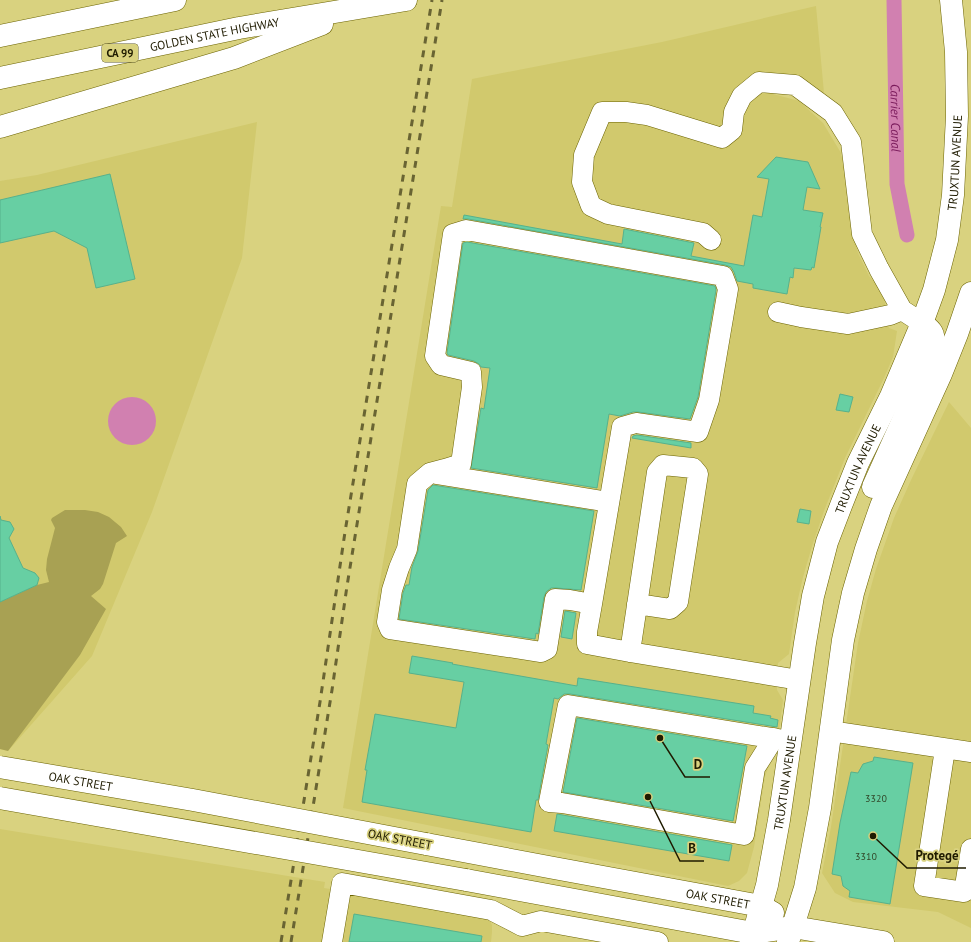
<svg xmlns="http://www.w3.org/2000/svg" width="971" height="942" font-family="'PT Sans',sans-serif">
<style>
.built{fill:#d1c96d}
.green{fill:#a8a153}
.water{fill:#d180b0}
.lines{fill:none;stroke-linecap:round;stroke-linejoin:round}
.canal{stroke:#d180b0;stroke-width:15}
.building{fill:#67cfa3;stroke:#57b18c}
.minor-casing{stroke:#6b6300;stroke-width:21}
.major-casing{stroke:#6b6300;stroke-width:23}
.highway-casing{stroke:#6b6300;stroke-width:23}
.minor{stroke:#fff;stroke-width:20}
.major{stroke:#fff;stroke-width:22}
.highway{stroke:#fff;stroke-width:22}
.rail{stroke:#696433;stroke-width:3;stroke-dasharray:7 7;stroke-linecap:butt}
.major-bridge-casing{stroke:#6b6300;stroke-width:23;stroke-linecap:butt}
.major-bridge{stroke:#fff;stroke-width:22}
.labels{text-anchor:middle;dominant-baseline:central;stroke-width:3.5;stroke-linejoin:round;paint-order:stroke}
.number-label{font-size:10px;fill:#314829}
.shield{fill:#d9d27f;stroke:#575226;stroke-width:1}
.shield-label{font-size:11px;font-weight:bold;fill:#1f1b00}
.street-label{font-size:12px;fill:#1f1b00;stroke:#d9d27f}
.water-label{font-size:13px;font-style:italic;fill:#7a1a5b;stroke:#d9d27f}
.leader{fill:none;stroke:#1f1b00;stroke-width:1.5}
.callout-dot{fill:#1f1b00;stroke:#d9d27f;stroke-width:1.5}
.callout-label{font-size:13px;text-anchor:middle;font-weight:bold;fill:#1f1b00;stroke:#d9d27f;stroke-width:3.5;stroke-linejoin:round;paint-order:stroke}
</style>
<rect width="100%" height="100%" fill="#d9d27f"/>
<path class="built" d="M816,6l8,87 -18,-10 -31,-8 -2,19 26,7 24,22 18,30 6,32 5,45 6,23 11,23 14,15 6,37 8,3 -4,26 -9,21 -39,80 -21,53 -11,32 -10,34 -8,35 -6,42 -11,9 -1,27 6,10 -3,24 -6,30 -9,22 -11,71 -7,26 -8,8 -11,5 -385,-78 98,-602 11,1 20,-128 190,-37z
M257,122l-15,136 -90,254 -60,144 -84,95 -8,-2v-568l37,-6z
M949,402l22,26v500l-33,-16 -85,-10 -18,-9 -13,-20 9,-46 27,-184 9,-42 9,-32 18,-51 17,-38z
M0,829l325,53 -1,6 156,25 9,6 3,6v7l-1,10h-491z"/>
<path class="green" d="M65,510h20l13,2 11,5 12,10 6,9 -11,7 -13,41 -3,5 -9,7 15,13 -26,46 -72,96 -8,-2v-147l37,-17 12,-3 -3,-12 1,-11 8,-31 -4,-8 1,-2z"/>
<path class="water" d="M108 421a24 24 0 1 1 48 0a24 24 0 1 1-48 0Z"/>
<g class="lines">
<path class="canal" id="s1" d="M894,0l3,184 10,51"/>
</g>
<path class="building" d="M776,157l32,5 12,27 -13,-2 -4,23 20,3 -3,14h1l-7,41 -2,-1 -1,3 -17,-2 -1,10 -3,-1 -3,17 -34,-6v-4l-16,-3 -3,-9 -3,-5 -6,-2 -257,-46h-5l1,-4 158,29 2,-15 70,14 -3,13 53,10 9,-51 9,2 7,-38 -12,-2z
M110,174l25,105 -39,9 -9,-40 -33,-17 -54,12v-43z
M467,242l248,44 1,4 -18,107 -8,22 -52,-7h-5l-13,4 -11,-2 -12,74 -126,-20 10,-60 3,1 6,-41 -9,-1 -2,-3 -5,-3 -26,-6 -1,-2 16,-110z
M840,394l13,3 -4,15 -13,-2z
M637,435l54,8v5l-59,-10 1,-2z
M433,485l161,26 -13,79 -25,-2h-5l-5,4 -2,5 -6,37 -2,-1 -1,6 -136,-20 4,-26 3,-8h3l3,-18 6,-16 10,-61z
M800,509l11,2 -2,13 -12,-2z
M0,516l1,4 9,2 4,7 -5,9 14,30 12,5 4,5 -2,7 -37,17z
M565,611l11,2 -4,26 -11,-2z
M412,656l41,7 -1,1 125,22 1,-8 176,28 -1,7 18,3 -1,2 8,2 -1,7 -207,-33h-6l-6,5 -4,-1 -8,46 2,1 -10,55h-2l-5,32 -169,-30 5,-32h-2l10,-56 81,14 8,-46 -55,-9z
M577,718l170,28 -14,75 -170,-29z
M874,757l39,6 -23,141 -41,-7 1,-6 -7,-5 -2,-10 -9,-2 8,-51 11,-51 7,1 5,-9 10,-3z
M557,814l175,31 -3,16 -175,-30z
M354,914l128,22 -1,6h-132z"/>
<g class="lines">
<g class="minor-casing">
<path id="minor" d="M711,240l-8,-7 -95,-19 -17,-8 -9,-24 2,-27 18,-43h24l21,3 75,23 10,-8 2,-18 8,-16 17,-14 36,3 38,28 18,29 11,92 17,35 23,41 20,13
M778,312l23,5 47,7 42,-9 12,-5
M436,474l173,28
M592,604l-22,-4 -15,-1 -8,50 -6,3 -151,-23 -3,-7 5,-32 7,-22 8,-19 10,-65 13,-11 15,-4 16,-5 11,-77 -1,-15 -30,-7 -6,-9 18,-122 13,-4 257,46 5,13 -19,111 -11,32 -62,-9 -14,4 -30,177 -5,28v12l43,8 169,28
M630,652l27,-180 6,-7 30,3 5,6 -20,128 -8,7 -33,-5
M830,731l141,21
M774,738l-19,30 -11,67 -182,-32 -13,-1 19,-97 222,36
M945,749l-21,137 40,6 7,-43
M332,942l10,-59 149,27 31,16 19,-5 117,21"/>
</g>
<g class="major-casing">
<g id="major">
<path d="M873,487l43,-96 18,-46c0,-13 -2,-14 -12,-22"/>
<path id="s2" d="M426,844l128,24 207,38 12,7"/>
<path d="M466,880l287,53 40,-6 90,15"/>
<path id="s3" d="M751,942l16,-57 12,-65 26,-177 8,-47 14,-54 15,-39 16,-40 33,-67 31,-73 12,-33 13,-50 6,-45 4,-79 -1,-64 -5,-52"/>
<path d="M788,942l17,-54 15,-80 23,-168 10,-47 13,-44 15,-43 60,-132 16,-40 14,-41"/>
</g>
</g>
<g class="highway-casing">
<g id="highway">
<path d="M0,36l175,-36"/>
<path id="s4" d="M0,78l239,-50 167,-28"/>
<path d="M0,127l234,-69 88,-34"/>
</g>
</g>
<use href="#minor" class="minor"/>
<use href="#major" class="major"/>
<use href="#highway" class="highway"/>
<path class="rail" d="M281,942l39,-240 25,-170 87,-532
M291,942l41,-252 15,-104 95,-586"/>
<g class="major-bridge-casing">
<g id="major-bridge">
<path id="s5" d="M0,767l193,33 233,44"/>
<path d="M0,798l466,82"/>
</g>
</g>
<use href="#major-bridge" class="major-bridge"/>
</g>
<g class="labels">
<g class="number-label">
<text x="876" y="798">3320</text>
<text x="866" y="856">3310</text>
</g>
<rect class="shield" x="102" y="44" width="36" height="18" rx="3"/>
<g class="shield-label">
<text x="120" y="53">CA 99</text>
</g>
<g class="street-label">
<text stroke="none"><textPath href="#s4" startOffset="219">GOLDEN STATE HIGHWAY</textPath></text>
<text stroke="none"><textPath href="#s3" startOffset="811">TRUXTUN AVENUE</textPath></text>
<text stroke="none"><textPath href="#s3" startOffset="487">TRUXTUN AVENUE</textPath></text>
<text stroke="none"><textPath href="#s5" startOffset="82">OAK STREET</textPath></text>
<text stroke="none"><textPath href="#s3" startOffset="163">TRUXTUN AVENUE</textPath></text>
<text transform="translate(400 839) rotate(11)">OAK STREET</text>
<text stroke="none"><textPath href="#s2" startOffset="297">OAK STREET</textPath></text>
</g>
<g class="water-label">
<text stroke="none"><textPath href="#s1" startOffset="118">Carrier Canal</textPath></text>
</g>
</g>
<path class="leader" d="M660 738L685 777H710M648 797L680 861H704M873 836L907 868H966"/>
<g class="callout-dot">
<circle cx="660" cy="738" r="4"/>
<circle cx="648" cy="797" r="4"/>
<circle cx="873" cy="836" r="4"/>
</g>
<g class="callout-label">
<text x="698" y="769">D</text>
<text x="692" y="853">B</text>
<text x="937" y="860">Protegé</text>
</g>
</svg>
